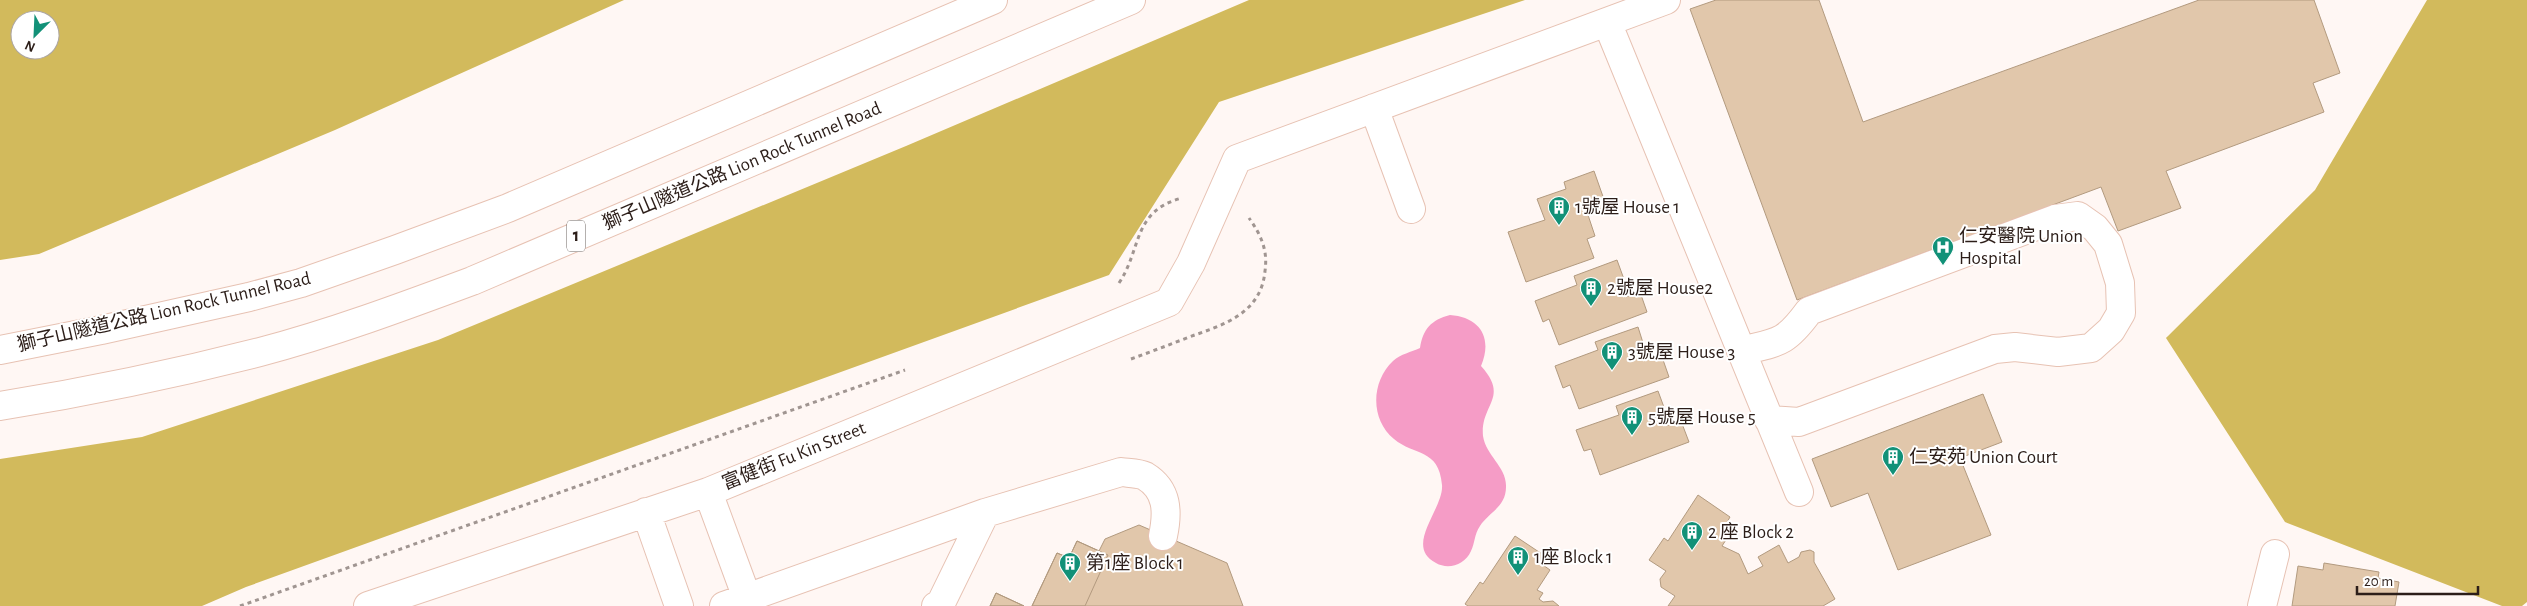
<svg xmlns="http://www.w3.org/2000/svg" width="2527" height="606" font-family="'Alegreya Sans','Noto Sans TC',sans-serif">
<style>
.forest{fill:#d2ba5c;fill-rule:evenodd}
.water{fill:#f59cc6}
.building{fill:#e1c7ab;stroke:#b29a7f}
.lines{fill:none;stroke-linecap:round;stroke-linejoin:round}
.minor-casing{stroke:#e7c2b3;stroke-width:30}
.highway-casing{stroke:#e7c2b3;stroke-width:30}
.path{stroke:#a09591;stroke-width:3;stroke-dasharray:4 4;stroke-linecap:butt}
.minor{stroke:#fff;stroke-width:28}
.highway{stroke:#fff;stroke-width:28}
.labels{text-anchor:middle;dominant-baseline:central;stroke-width:4;stroke-linejoin:round;paint-order:stroke}
.shield{fill:#fff;stroke:#6b625e;stroke-width:1}
.shield-label{font-size:18px;font-weight:bold;fill:#2c1e19}
.street-label{font-size:19px;fill:#2c1e19;stroke:#fff}
.poi-label{font-size:19px;fill:#2c1e19;stroke:#fff;text-anchor:start}
</style>
<rect width="100%" height="100%" fill="#fff7f4"/>
<path class="forest" d="M0,0h624l-289,130 -296,124 -39,6zM20,20h30v30h-30z
M1249,0h276l-306,102 -110,173 -863,312 -44,19h-202v-147l142,-22 296,-97 468,-194z
M2427,0h100v602l-5,4h-20l-217,-84 -119,-184 149,-148z"/>
<path class="water" d="M1450,315c30,2 43,23 31,51 29,32 -1,38 2,70 3,20 24,31 23,51 0,20 -17,25 -26,39 -6,9 -5,17 -9,25 -6,14 -23,19 -35,12 -33,-17 8,-54 6,-78 -3,-37 -28,-29 -48,-46 -24,-20 -23,-57 -1,-78 8,-7 18,-9 27,-13 3,-19 11,-28 30,-33z"/>
<path class="building" d="M1716,0h103l44,122 336,-122h115l26,73 -27,10 11,29 -158,59 15,37 -63,23 -17,-44 -304,113 -107,-291z
M1594,171l13,37 -19,7 7,21 -8,3 7,19 -68,24 -18,-50 37,-12 -8,-21 29,-10 -2,-7z
M1617,260l8,22 -4,2 5,13 14,-5 7,20 -88,33 -10,-26 -6,3 -8,-21 42,-16 -3,-9z
M1638,327l6,19 -3,1 4,13 16,-6 8,23 -90,32 -9,-24 -7,3 -8,-22 43,-16 -3,-8z
M1658,391l7,19 -4,2 5,14 15,-5 8,21 -89,33 -9,-26 -7,2 -8,-21 43,-15 -3,-9z
M1983,394l19,48 -42,16 31,77 -93,35 -30,-77 -37,14 -19,-48z
M1698,495l32,22 -4,7 7,5 -11,17 17,8 9,20 15,-8 -5,-9 21,-12 9,18 11,-6 2,-5 9,-2 4,2v10l21,37 -12,7h-155l7,-10 -14,-9 -1,-8 6,-8 -17,-11 15,-22 4,3z
M1139,525l88,38 16,43h-211l25,-53 12,5 8,-17 22,10 6,-12z
M1515,536l33,22 -5,7 7,5 -13,20 6,3 -4,6 4,3 10,-1 6,5h-91l-3,-2 15,-22 3,2z
M1077,541l31,14 -23,51h-53l25,-53 12,5z
M2324,563l55,9 -1,6 21,4 -4,24h-103l6,-40 25,4z
M996,593l28,13h-34z
M996,593l28,13h-34z"/>
<g class="lines">
<g class="minor-casing">
<path id="minor" d="M1607,22l192,470
M1374,108l37,101
M1741,351c37,-9 44,-7 68,-40l246,-92 23,-3 17,12 13,16 12,39 1,30 -10,17 -20,18 -33,4 -43,-5 -20,2 -196,73 -30,-2
M708,492l39,106
M646,512l33,94
M368,606l340,-114 461,-190 22,-39 46,-104 429,-159
M724,606l261,-93 136,-41c7,1 18,1 24,4 23,14 23,36 18,60
M936,606l4,-1 45,-92
M2262,606l13,-52"/>
</g>
<g class="highway-casing">
<path id="highway" d="M0,350l101,-20 148,-33 52,-14 94,-33 113,-42 485,-208
M0,406c87,-14 174,-32 260,-54 72,-19 142,-45 212,-71l659,-281"/>
</g>
<path class="path" d="M1119,283c23,-34 13,-72 63,-85
M1131,359c19,-7 38,-14 58,-22 34,-12 72,-23 76,-66 3,-21 -4,-36 -16,-53
M240,606l665,-236"/>
<use href="#minor" class="minor"/>
<use href="#highway" class="highway"/>
</g>
<defs>
<g id="building-pin" transform="scale(1.125)"><path d="M0 17L-7.5 6A9.5 9.5 0 1 1 7.5 6Z" fill="#129178" stroke="#fff"/><path d="M-4-6H4V6H1V3H-1V6H-4ZM-2.5-4.3h1.7v1.8h-1.7ZM.8-4.3h1.7v1.8H.8ZM-2.5-1h1.7V.8h-1.7ZM.8-1h1.7V.8H.8Z" fill="#fff"/></g>
<g id="hospital-pin" transform="scale(1.125)"><path d="M0 17L-7.5 6A9.5 9.5 0 1 1 7.5 6Z" fill="#129178" stroke="#fff"/><path d="M-5-5h3v3.5h4V-5h3V5h-3V1.5h-4V5h-3Z" fill="#fff"/></g>
</defs>
<g fill-rule="evenodd">
<use href="#building-pin" x="1559" y="207"/>
<use href="#hospital-pin" x="1943" y="247"/>
<use href="#building-pin" x="1591" y="288"/>
<use href="#building-pin" x="1612" y="352"/>
<use href="#building-pin" x="1632" y="417"/>
<use href="#building-pin" x="1893" y="457"/>
<use href="#building-pin" x="1692" y="532"/>
<use href="#building-pin" x="1518" y="557"/>
<use href="#building-pin" x="1070" y="563"/>
</g>
<g class="labels">
<rect class="shield" x="567" y="220.5" width="18" height="31" rx="4"/>
<g class="shield-label">
<text x="576" y="236">1</text>
</g>
<g class="street-label">
<text transform="translate(742 166) rotate(-23)">獅子山隧道公路 Lion Rock Tunnel Road</text>
<text transform="translate(164 312) rotate(-13)">獅子山隧道公路 Lion Rock Tunnel Road</text>
<text transform="translate(794 456) rotate(-22)">富健街 Fu Kin Street</text>
</g>
<g class="poi-label">
<text x="1575" y="207">1號屋 House 1</text>
<text x="1959" y="236">仁安醫院 Union<tspan x="1959" dy="22">Hospital</tspan></text>
<text x="1607" y="288">2號屋 House2</text>
<text x="1628" y="352">3號屋 House 3</text>
<text x="1648" y="417">5號屋 House 5</text>
<text x="1909" y="457">仁安苑 Union Court</text>
<text x="1708" y="532">2 座 Block 2</text>
<text x="1534" y="557">1座 Block 1</text>
<text x="1086" y="563">第1座 Block 1</text>
</g>
</g>
<g transform="translate(35 35) rotate(204)"><circle r="24" fill="#ffffff" stroke="#aba5a3"/>
<path d="M0-4L9 19L0 12L-9 19Z" fill="#129178"/>
<text y="-8" font-size="14" font-weight="bold" text-anchor="middle" fill="#2c1e19">N</text>
</g>
<path d="M2357 586v8h121v-8" fill="none" stroke="#2c1e19" stroke-width="2.5"/>
<text x="2364" y="586" font-size="15" fill="#2c1e19" stroke="#ffffff" stroke-width="4" paint-order="stroke">20 m</text>
</svg>
